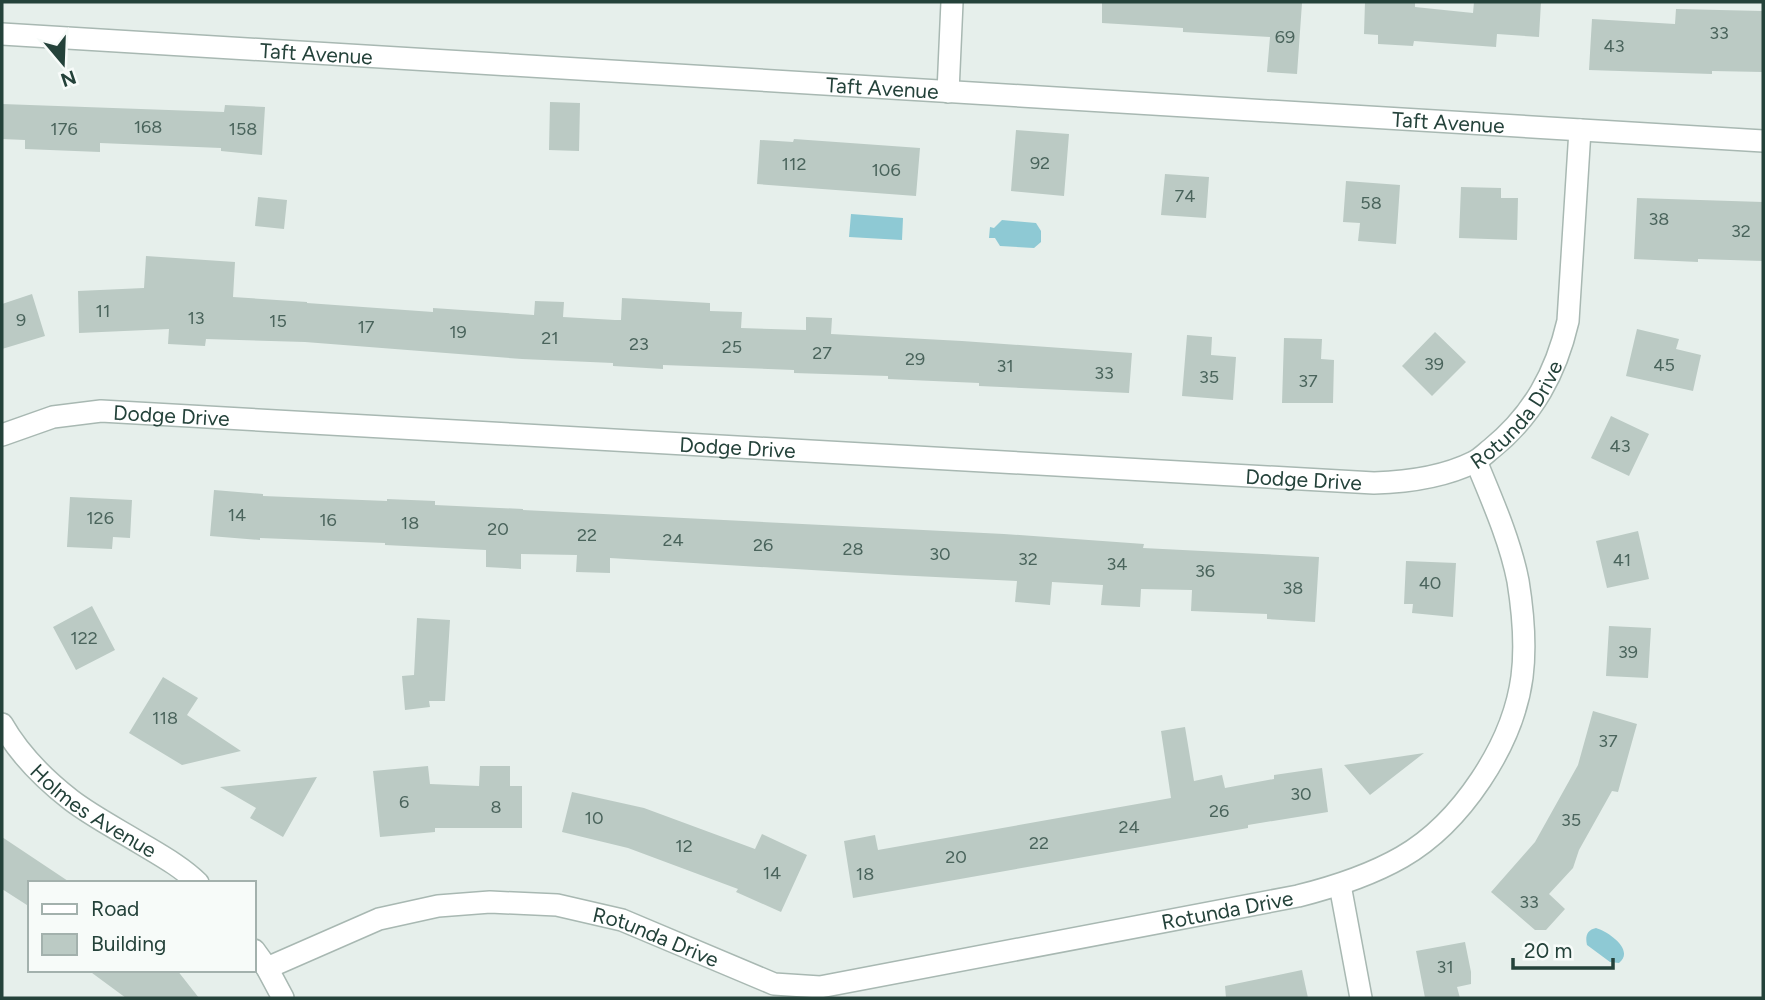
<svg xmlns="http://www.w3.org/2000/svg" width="1765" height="1000" font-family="Figtree,sans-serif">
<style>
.water{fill:#8ec9d4}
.building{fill:#bbcac4}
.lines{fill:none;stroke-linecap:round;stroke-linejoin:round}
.street-casing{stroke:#a8b8b2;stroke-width:24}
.street{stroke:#fff;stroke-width:21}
.labels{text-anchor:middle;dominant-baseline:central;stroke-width:7;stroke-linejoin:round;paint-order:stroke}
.number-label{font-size:18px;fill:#4a645c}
.street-label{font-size:21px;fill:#24423a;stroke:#f7fbf9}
</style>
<rect width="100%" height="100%" fill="#e6efeb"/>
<path class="water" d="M851,214l52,4 -1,22 -53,-3z
M1002,220l34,3 5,8v11l-7,6 -34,-2 -5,-8h-6l1,-11 4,1z
M1596,928c13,4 39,22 23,35l-9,-1 -23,-17c-2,-9 0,-15 9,-17z"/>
<path class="building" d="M1102,2l200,1 -5,71 -30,-2 3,-35 -87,-5v-4l-81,-5z
M1365,2h50v5l58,6 1,-11h67l-2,35 -42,-3 -1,13 -82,-6 -1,5 -35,-2v-9l-14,-1z
M1676,9l87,2v61l-51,-1v3l-123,-4 3,-51 83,5z
M550,102l30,1 -1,48 -30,-1z
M2,104l222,8 1,-7 40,2 -3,48 -41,-4v-3l-121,-5v9l-75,-3v-9l-23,-1z
M1016,130l53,4 -5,62 -53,-5z
M794,139l126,9 -4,48 -159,-12 3,-44 33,2z
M1165,174l44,3 -3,41 -45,-3z
M1346,181l54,4 -4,59 -38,-3 2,-18 -17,-1z
M1461,187l40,1v10h17l-1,42 -58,-2z
M258,197l29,3 -3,29 -29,-3z
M1637,198l126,4v59l-65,-2v3l-64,-3z
M146,256l89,6 -2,35 74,5v1l126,9v-4l101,7 1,-14 29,1 -1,15 52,3h6l1,-22 88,5v8l32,1 -1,16 65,2v-13l26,1 -1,16 131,7 170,12 -3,40 -150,-7v-3l-91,-4v-3l-94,-3v-3l-131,-5v4l-50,-3v-3l-91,-4 -217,-17 -99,-3 -1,7 -37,-2 1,-15 -90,4 -1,-42 66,-3z
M32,294l13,42 -43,13v-45z
M1637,329l42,10 -3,10 25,6 -8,36 -67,-15z
M1435,332l31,30 -34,34 -30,-30z
M1187,335l25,2 -1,18 25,2 -3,43 -51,-4z
M1284,338l38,1 -1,20 13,1 -1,43h-51z
M1611,416l38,18 -20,42 -38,-18z
M214,490l49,4v2l124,5v-2l48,2v4l88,4v1l481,24 140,10 -1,4 176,9 -4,65 -48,-3v-5l-76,-3 1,-21 -51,-1 -1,18 -39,-2 2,-20 -51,-3 -2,23 -35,-3 2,-21 -122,-6 -285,-17v15l-34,-1 1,-17 -56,-1v15l-35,-2v-17l-101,-5v-2l-125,-5v2l-50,-4z
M70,497l62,3 -2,38 -17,-1 -1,12 -45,-2z
M1638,531l11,48 -42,9 -11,-47z
M1406,561l50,2 -3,54 -41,-4 1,-9h-9z
M92,606l23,44 -39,20 -23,-43z
M417,618l33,2 -5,81h-16l1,6 -25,3 -3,-34 12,-1z
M1609,626l42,2 -3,50 -42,-2z
M163,677l35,21 -11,17 54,36 -59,14 -53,-32z
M1593,711l44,13 -19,68 -6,-1 -33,59 -6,18 -24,26 16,15 -19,21h-11l-44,-38 44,-50 43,-77z
M1185,727l9,54 28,-6 3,13 49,-9v-4l48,-7 6,44 -80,13v3l-395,70 -9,-57 31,-6 3,15 293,-52 -10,-67z
M1424,753l-54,42 -26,-30z
M428,766l2,18 49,2 1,-20h30v20h12v42h-87v4l-55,5 -7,-66z
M317,777l-34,60 -33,-19 6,-10 -36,-21z
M572,792l72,16 111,41 7,-15 45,21 -26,57 -45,-20 2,-3 -110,-41 -66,-16z
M2,837l69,46h-41v24l-28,-18z
M1465,942l6,30v12l-14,3 3,11h-35l-9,-47z
M88,970h89l22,28h-73z
M1302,970l6,28h-82l-1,-12z"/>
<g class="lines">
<g class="street-casing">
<g id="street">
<path id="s1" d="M2,34l1761,107"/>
<path d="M948,92l4,-90"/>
<path id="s2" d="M2,435l51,-18 48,-6 1273,72c33,-1 70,-6 100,-21 6,-3 12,-9 17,-13 42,-34 65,-76 77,-128l12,-191"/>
<path id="s3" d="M2,724c17,30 42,55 69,76 21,16 46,29 69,43 20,12 42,24 58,40"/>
<path d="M1340,885l21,113"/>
<path d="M254,950l13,18 16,30"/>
<path id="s4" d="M267,968l112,-49 59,-13 52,-4 67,3 65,15 152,64 46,3 478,-91c36,-9 71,-20 104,-39 59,-34 111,-112 120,-180 4,-31 1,-65 -4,-96 -8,-41 -26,-81 -42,-120"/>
</g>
</g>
<use href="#street" class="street"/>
</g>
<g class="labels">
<g class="number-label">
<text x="1719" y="33">33</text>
<text x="1285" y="37">69</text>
<text x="1614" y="46">43</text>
<text x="148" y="127">168</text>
<text x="64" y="129">176</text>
<text x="243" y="129">158</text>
<text x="1040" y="163">92</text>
<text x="794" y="164">112</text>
<text x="886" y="170">106</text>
<text x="1185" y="196">74</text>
<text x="1371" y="203">58</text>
<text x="1659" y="219">38</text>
<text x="1741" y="231">32</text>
<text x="103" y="311">11</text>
<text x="196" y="318">13</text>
<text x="21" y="320">9</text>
<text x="278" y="321">15</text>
<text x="366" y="327">17</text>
<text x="458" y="332">19</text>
<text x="550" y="338">21</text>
<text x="639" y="344">23</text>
<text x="732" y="347">25</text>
<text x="822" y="353">27</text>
<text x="915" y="359">29</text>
<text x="1434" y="364">39</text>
<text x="1664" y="365">45</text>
<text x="1005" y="366">31</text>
<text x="1104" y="373">33</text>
<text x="1209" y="377">35</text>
<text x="1308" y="381">37</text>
<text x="1620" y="446">43</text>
<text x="237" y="515">14</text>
<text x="100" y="518">126</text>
<text x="328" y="520">16</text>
<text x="410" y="523">18</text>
<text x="498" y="529">20</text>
<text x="587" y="535">22</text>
<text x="673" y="540">24</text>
<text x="763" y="545">26</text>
<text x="853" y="549">28</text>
<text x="940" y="554">30</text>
<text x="1028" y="559">32</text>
<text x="1622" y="560">41</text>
<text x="1117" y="564">34</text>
<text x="1205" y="571">36</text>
<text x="1430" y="583">40</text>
<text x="1293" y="588">38</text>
<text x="84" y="638">122</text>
<text x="1628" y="652">39</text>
<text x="165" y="718">118</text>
<text x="1608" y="741">37</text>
<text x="1301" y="794">30</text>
<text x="404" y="802">6</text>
<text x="496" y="807">8</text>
<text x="1219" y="811">26</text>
<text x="594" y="818">10</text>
<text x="1571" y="820">35</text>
<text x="1129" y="827">24</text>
<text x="1039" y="843">22</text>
<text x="684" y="846">12</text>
<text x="956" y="857">20</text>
<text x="772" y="873">14</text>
<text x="865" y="874">18</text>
<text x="1529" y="902">33</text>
<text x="1445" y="967">31</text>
</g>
<g class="street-label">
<text stroke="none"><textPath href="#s1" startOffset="315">Taft Avenue</textPath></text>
<text stroke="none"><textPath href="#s1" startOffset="882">Taft Avenue</textPath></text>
<text stroke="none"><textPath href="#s1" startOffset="1449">Taft Avenue</textPath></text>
<text stroke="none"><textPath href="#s2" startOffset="1545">Rotunda Drive</textPath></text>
<text stroke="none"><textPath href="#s2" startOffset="173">Dodge Drive</textPath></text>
<text stroke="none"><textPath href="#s2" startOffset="740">Dodge Drive</textPath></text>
<text stroke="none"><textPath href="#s2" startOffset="1307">Dodge Drive</textPath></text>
<text stroke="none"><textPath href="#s3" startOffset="128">Holmes Avenue</textPath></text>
<text stroke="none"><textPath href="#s4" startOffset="994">Rotunda Drive</textPath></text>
<text stroke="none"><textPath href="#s4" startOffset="406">Rotunda Drive</textPath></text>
</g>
</g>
<rect width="1765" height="1000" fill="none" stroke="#24423a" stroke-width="7"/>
<rect x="28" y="881" width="228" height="91" fill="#f7fbf9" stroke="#a3b1ad" stroke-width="2"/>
<rect x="42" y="904" width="35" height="10" fill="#ffffff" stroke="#a3b1ad" stroke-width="2"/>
<text x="91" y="916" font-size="21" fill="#24423a">Road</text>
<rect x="42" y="934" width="35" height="21" fill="#bbcac4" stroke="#a3b1ad" stroke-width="2"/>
<text x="91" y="951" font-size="21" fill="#24423a">Building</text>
<g transform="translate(63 63) rotate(161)" stroke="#f7fbf9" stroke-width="5" paint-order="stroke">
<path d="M0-5L12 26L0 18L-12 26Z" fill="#24423a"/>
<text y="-10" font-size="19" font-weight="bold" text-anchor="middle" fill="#24423a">N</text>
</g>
<path d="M1513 958v10h100v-10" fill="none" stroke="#24423a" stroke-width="3.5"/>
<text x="1524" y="958" font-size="21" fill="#24423a" stroke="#f7fbf9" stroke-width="5" paint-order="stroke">20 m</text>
</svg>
